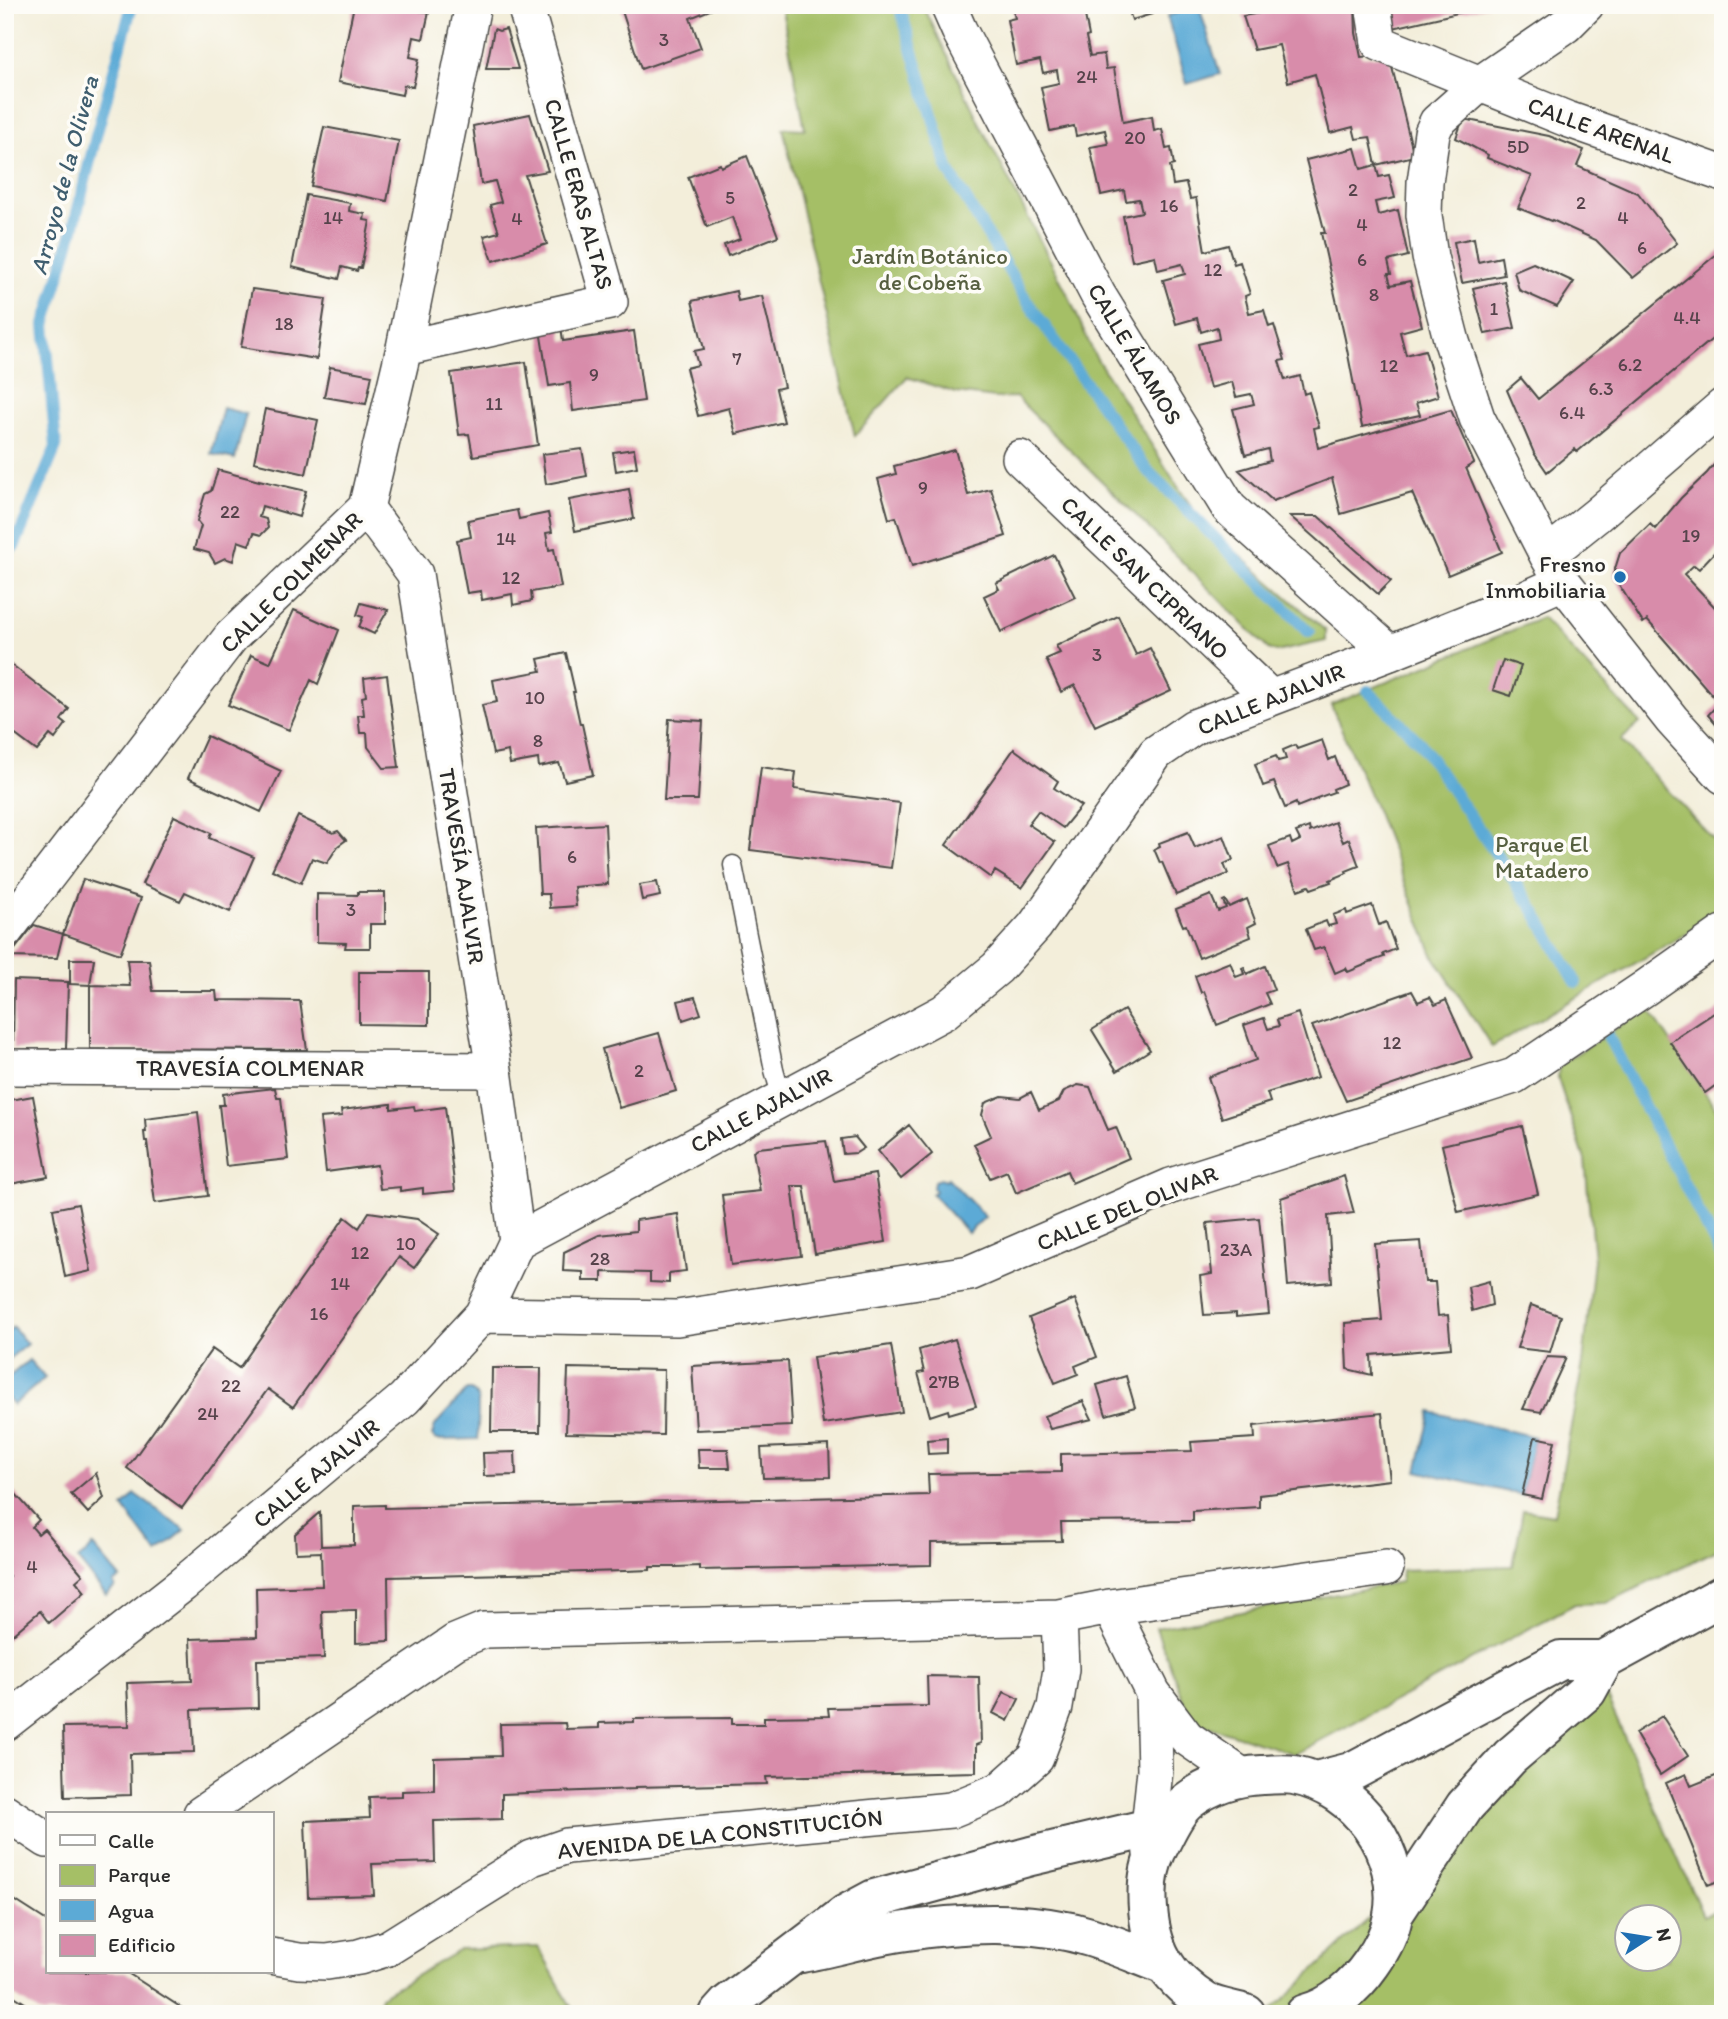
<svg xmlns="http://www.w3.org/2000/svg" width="1728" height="2019" font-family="Itim,sans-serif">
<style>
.green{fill:#a5bf66;stroke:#687548;stroke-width:2;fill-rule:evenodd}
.water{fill:#5caad6;stroke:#446a80;stroke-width:2}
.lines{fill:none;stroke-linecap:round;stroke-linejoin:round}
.stream{stroke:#5caad6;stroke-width:12}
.building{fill:#d88caa}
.service-casing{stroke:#494845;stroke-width:21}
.minor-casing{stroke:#494845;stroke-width:38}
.tertiary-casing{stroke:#494845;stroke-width:42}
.service{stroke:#fff;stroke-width:18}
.minor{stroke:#fff;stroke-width:35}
.tertiary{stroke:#fff;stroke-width:38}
.poi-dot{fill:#1f6fb2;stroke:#fdfcf7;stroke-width:2.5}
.labels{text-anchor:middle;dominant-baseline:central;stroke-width:7;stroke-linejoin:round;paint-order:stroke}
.number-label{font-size:19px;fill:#56434b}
.street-label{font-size:23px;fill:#2b2b2b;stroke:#fdfcf7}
.park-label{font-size:23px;fill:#565f40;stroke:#fdfcf7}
.poi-label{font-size:23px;fill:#2b2b2b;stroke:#fdfcf7;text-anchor:end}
.water-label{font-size:24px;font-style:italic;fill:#3f5e6f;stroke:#fdfcf7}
</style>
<rect width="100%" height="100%" fill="#fdfcf7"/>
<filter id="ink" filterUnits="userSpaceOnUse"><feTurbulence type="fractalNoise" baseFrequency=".0143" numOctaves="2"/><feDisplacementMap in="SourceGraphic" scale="14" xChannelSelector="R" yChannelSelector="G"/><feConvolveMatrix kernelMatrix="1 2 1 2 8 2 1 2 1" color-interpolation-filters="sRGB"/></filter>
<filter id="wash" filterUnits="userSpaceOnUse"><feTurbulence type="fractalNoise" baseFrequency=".00686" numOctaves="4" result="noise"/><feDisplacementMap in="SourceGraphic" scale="28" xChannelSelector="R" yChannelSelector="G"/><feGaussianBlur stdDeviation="1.57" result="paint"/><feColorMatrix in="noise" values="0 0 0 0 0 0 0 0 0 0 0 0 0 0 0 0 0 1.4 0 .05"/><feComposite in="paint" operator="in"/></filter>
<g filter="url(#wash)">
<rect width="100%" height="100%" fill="#f3eeda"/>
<path class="green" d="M781,5h142l56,117 89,173 26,59 86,136 23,33 123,108v10l-50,11 -8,-3 -143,-145 -109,-107 -21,1 -39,-5 -49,-16 -52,59 -72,-308 22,1z
M1542,618l98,105 -19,17 102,110v62l-231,135 -58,-90 -62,-157 -41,-95z
M1648,1008l75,111v428l-117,56 -31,1 -280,150 -104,-33 -35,-93 245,-46 1,-12 111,-4 10,-56 31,5 29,-152 11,-103 -9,-100 -27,-81 1,-14z
M1606,1695l97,221 20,-8v106h-455zM1626,1918h42v42h-42z
M538,1947l37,67h-199l5,-18 79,-46z"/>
<path class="water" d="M1199,6l21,68 -33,10 -20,-68z
M223,408l23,6 -11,45 -24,-5z
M948,1178l37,39 -17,16 -36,-39 3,-3 -2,-3 1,-7 6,-2 5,2z
M13,1327l14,17 -22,18v-28z
M29,1360l16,18 -32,27 -5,-7 -3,2v-20z
M468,1390h3l5,5 2,5v39l-42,1 -4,-4 3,-11 30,-33z
M1431,1412l104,25 -13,58 -105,-24z
M135,1494l50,36 -28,23 -34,-46z
M93,1546l27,32 -7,5 2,4 -9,8 -28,-35z"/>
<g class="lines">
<path class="stream" d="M899,5l50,166 78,130 120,169 162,162
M5,554l10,-9 41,-98 -11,-122 28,-96 23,-93 36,-131
M1368,691l52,52 111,162 45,77
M1608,1036l115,223"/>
</g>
<g id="blocks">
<path class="building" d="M354,5h67l-1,6 9,1 -6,27 -9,-2 -4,20 9,2 -6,28 -9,-2 -2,10 -64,-13z
M620,5h94l1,3 -25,10 11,30 -60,21z
M1011,5h72l6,31 -3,1 4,19 14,-2 2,15 8,-1 9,54 29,-6 2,15 8,-2 4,20 5,-1 3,17 -4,1 3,19 13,-2 4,16 6,-1 9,53 23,-6 6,19 6,-2 10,32 -5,2 4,17 15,-3 5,17 5,-2 11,35 -6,1 6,19 15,-4 4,18 5,-2 10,35 -5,1 4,20 133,-38 23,53 -8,5 36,84 -54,23 -36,-82 -71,21 -9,-36 -59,23 -34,-31 31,-9 -2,-12 -23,6 -12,-46 21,-5 -3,-10 -15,3 -4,-15 -22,6 -12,-44 21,-5 -2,-12 -16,5 -4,-14 -21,6 -13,-44 22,-6 -3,-10 -24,6 -3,-14 -23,5 -9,-45 19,-4 -3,-13 -13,2 -2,-11 -23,5 -11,-48 18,-3 -3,-14 -29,6 -2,-10 -24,5 -9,-44 18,-4 -2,-13 -14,3 -3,-13 -24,5 -9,-45 8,-2z
M1127,5h23l2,9 -20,6z
M1306,5h49l1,28 5,24 28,-2 25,101 -38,9 -6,-28 -14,2 -3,-12 -23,6 -15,-59 -27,8 -9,-37 -25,5 -11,-34z
M1391,5h97v1l-95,22z
M494,29l5,2 7,-2 12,40h-32z
M530,114l18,57 -23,4 22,69 -54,17 -9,-25 15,-4 -9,-27 11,-3 -6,-21 -14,3 -8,-58z
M1463,119l86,17 35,14 -7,16 61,27 39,50 -44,35 -37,-38 -44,-20 -1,1 -33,-13 14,-32 -45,-18 1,-3 -32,-17z
M324,127l75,14 -12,60 -76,-15z
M1355,148l6,21 15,-4 3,12 10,-2 6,23 -20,4 3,13 20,-5 10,46 -20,5 3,13h-3l3,11 19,-4 12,45 -22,6 6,23 19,-5 13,46 -22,7 4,12 -58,12 -17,-88 -24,-106h4l-19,-73z
M747,156l31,80 -50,20 -4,-11 16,-6 -8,-22 -25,10 -19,-50 32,-13 1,3z
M306,195l44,8 -1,8 16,3 -1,6 6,1 -9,47h-3l-1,3 -15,-4 -3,12 -47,-12z
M1474,238l4,24 23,-5 3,18 -42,8 -8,-41z
M1723,249v81l-146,122 -2,-3 -28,23 -13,-19 -27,-63 14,-12 17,21z
M1533,263l41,19 -17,25 -38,-17 -5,-19z
M1504,281l11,47 -30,6 -12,-46z
M252,289l74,10 -9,60 -76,-12z
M736,291l2,10 24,-5 22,91 -8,2 8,33 -48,12 -7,-26 -31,8 -12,-48 12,-3 -4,-14 10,-2 -12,-48z
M561,326l2,15 71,-10 10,70 -71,10 -3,-28 -21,3 -9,-56z
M526,362l12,83 -65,11 -4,-22 -10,1 -8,-62z
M330,367l42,8 -6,29 -42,-7z
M265,409l53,11 -12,54 -52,-12z
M582,449l5,27 -41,8 -4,-30z
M634,449l3,18 -21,4 -3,-19z
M955,450l13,45 23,-6 15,47 -94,30 -16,-49 -7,2 -11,-40 18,-5 -2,-8z
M1723,454v89l-24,26 -5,-4 -10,9 39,42v117l-15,-18 11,-12 -64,-74 -8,-9 -4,3 -30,-48 7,-22 30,-29 5,5 26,-31 26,-25z
M218,470l41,11v-1l47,11 -7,26 -37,-11 -3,11 7,2 2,9 -7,7 -7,-2 -5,12 -11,-4 -5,20 -8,-3 -10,5 -6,-10 -15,-4 7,-23 -4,-5 8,-27 6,-3z
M629,489l5,30 -59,12 -6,-31z
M517,510l2,9 29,-6 4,19 -6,1 3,17 5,-1 7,38 -30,5 1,9 -19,4 -1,-11 -30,6 -1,-9 -14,2 -10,-53 14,-3 -3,-17z
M1290,516h28l73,65 -13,13z
M1054,555l21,42 -74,35 -17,-36 15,-7 -3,-6z
M361,603l27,7 -14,24 -15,-7 4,-10 -6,-2z
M294,610l45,20 -21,54 -7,-4 -22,50 -61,-25 23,-50 19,8z
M1118,616l18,39 14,-7 21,43 -76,35 -20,-41 -14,7 -15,-33 14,-6 -4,-7z
M566,653l9,39h-2l7,32h2l11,51 -28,6 -6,-18 -20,4 -1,-8 -28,5 -2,-13 -15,3 -11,-49 15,-3 -4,-22 48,-9 -3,-12z
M1503,660l18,6 -10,30 -18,-6z
M12,665l57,44 -8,11 5,4 -11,15 -5,-4 -13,16 -32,-24v-52z
M387,675l12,92 -15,1 -16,-21 -1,-14h-7l-2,-18h6l-2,-18 4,-1 -2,-18z
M669,719l34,2 -5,79h-34z
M207,736l74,35 -20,41 -73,-34z
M1322,740l7,20 6,-3 10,27 -12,5 1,3 -17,6v1l-20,8 -1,-4 -11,5 -11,-26 -11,4 -8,-22 21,-8 2,5 8,-2 -3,-9 12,-5 2,4z
M1014,749l44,32 -4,7 27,18 -18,22 -25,-17 -10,13 27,18 -33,46 -27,-17 -4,7 -45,-33z
M761,767l35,5 -2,17 106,14 -9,65 -141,-18z
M174,816l37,17 -2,5 45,19 -24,55 -45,-20 -5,9 -38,-17z
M298,816l35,17 5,-2 8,9 -8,6 -11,17 -15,-5 -11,25 -29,-13z
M1335,822l8,20 6,-3 10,27 -13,5 1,2 -17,7 1,2 -20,7 -2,-3 -11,4 -10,-26 -11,4 -8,-22 21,-8 2,6 8,-4 -4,-8 13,-5 1,5z
M605,824l3,60 -34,3 2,19 -26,2 -1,-14h-9l-4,-66z
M1188,832l7,16 29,-12 9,24 -9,4 4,10 -52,21 -14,-33 -2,1 -6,-14 6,-3 -1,-3z
M83,879l58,19 -21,56 -57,-20z
M657,882l3,14 -18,4 -3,-15z
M358,892h27v32h-15v24h-25l1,-5 -29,-1v-48l41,1z
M1211,895l7,16 8,-3 -3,-7 2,-1 4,7 18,-8 9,24 -8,4 3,10 -52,21 -13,-33 -3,1 -7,-17z
M1372,905l7,20 7,-3 10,27 -13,5 1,3 -17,6v1l-19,8 -2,-4 -11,5 -11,-26 -10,3 -8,-21 20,-8 2,5 8,-2 -3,-9 13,-5 1,4z
M34,925l29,9 -6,24 -48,-1z
M70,959h24l-4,26 -20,-1z
M127,960h22l4,31h63l1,9 83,1 7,49 -217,-1v-64l40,1z
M1230,962l6,15 8,-3 -2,-6 2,-1 3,7 18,-8 9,24 -9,3 5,11 -53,21 -13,-34 -3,2 -6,-17z
M359,972h70v53l-70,-1z
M14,980l54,2 -2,67h-53z
M1412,991l6,11 12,-5 5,8 11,-5 26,58 -126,43 -34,-75z
M695,997l6,17 -18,6 -5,-19z
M1723,1007v73l-18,13 -35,-51z
M1124,1010l26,40 -33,21 -25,-41z
M1298,1013l20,64 -51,16 3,9 -48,16 -14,-41 48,-17 -12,-35 20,-7 4,11 11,-3 -2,-6z
M659,1033l17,58 -57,17 -17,-59z
M1078,1085l12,2 18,43 8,-3 13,31 -57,25 -5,-12 -51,22 -9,-22 -17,7 -16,-34 17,-8 -9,-21 3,-12 17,-7 18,2 11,-6 8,18 20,-9 5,-10z
M275,1088l2,10h4l7,61 -62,7 -7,-61h5l-1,-11z
M33,1096l15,81 -43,8v-84z
M391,1104v5l23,-3 1,5 30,-4 10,84 -32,3v-6l-23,3v-4l-20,2 -3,-24 -51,7 -6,-54 22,-2 -1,-6z
M198,1112l10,84 -53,7 -8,-62h-2l-1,-9h2l-1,-13z
M909,1125l23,29 -31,25 -23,-28z
M1522,1126l16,68 -80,18 -16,-67z
M855,1137l9,11 -8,5 -13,1 -2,-15z
M826,1141l8,40 41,-7 11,68 -71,12 -11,-68h-12l9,70 -70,9 -9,-70 38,-4 -7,-40 5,-3z
M1344,1176l10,37 -26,3 4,66 -44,4 -7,-88z
M78,1204l13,67 -26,6 -12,-68z
M369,1212l48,7 22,15 -25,34 -15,-11 -106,150 -25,-18 -86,119 -55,-40 85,-119 27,19 106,-151 14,11z
M678,1214l8,57 -17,2v10l-19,-1v-9l-48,-1v9h-19v-9l-20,-1 1,-19 35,-17 37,-4v-11z
M1259,1218l10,96 -33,3v-4l-32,2 -4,-39 12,-2 -5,-51z
M1421,1241l4,41h10l3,34 10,-1 3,33 -80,7 1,20 -25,-6 -2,-46 37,-3 -7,-76z
M1489,1281l3,24 -20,6 -4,-24z
M1075,1299l22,58 -22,9 3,8 -23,9 -26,-65z
M1531,1305l30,11 -11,36 -33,-4z
M955,1339l21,67 -27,8 -1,-4 -18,6 -12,-43 6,-1 -5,-22z
M891,1345l11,67 -79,12 -10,-67z
M1547,1357l19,1 -25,54 -18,-3z
M788,1361l4,65 -96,4 -4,-64z
M492,1368h49l-1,64h-49z
M568,1368l96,2 -1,65 -97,-2z
M1126,1376l9,31 -29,8 -9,-30z
M1083,1401l9,18 -42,10 -6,-13z
M1382,1413l8,67 -131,15v12l-66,4v10l-132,1 1,19 -131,2v22l-232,5v-4l-23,1h-26v3l-25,1 -237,6 1,64 -33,2v-33l-34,1 2,47 -67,2 1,48 -66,2 2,42 -64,2 1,41 -66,2 -2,-70 66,-1 -2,-43 65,-2 -2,-42 67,-2 -1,-49 66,-2 -1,-34 -25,1 -1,-19 25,-22 1,34 33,-1v-39l31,-1v3l544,-13 -1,-21 133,-2v-18l131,-3 -1,-9 64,-4 -1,-12z
M1535,1437l20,4 -13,58 -20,-4z
M947,1438v15l-19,1 -1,-14z
M829,1445l1,32 -67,1 -2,-30z
M698,1449h30l2,19h-31z
M515,1452l1,23 -32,1 -1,-23z
M96,1473l8,25 -16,15 -17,-19z
M5,1482l34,38 -7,7 6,7 6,-5 39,46 -7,6 9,11 -36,31 -9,-12 -35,30v-61l4,-4 -4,-5z
M927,1676l52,1 2,66 -5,2v27l-210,5 1,7 -132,3v2l-133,5v25l-68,2 1,41 -63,2 2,31 -66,2 -3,-76 65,-3 -1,-21 33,-1v-5l32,-1v-32l67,-2 -1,-32 65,-1 1,6 33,-1v-5l35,-1v-3l98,-1v6h32v-7l65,-1 -1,-8 100,-2z
M1004,1692l15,7 -11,22 -15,-8z
M1662,1716l26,40 -28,19 -25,-42z
M1723,1773v106l-15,6 -42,-102 20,-9 5,12z
M5,1894l42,27v51h79l65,42h-149l-37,-24z"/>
</g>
</g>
<g filter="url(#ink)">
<use href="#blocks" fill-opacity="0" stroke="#494845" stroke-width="2"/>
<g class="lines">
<g class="service-casing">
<path id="service" d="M733,865l41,205 8,29"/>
</g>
<g class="minor-casing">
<path id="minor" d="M948,5l11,25 139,265 131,213 161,145
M1373,5l6,38 188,76 156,55
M1586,5l-20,20 -85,58 -44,39 -5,11 -7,49 -1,33 6,42 22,85 25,76 70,137 16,27 109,138 51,56
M404,348l206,-46 -85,-297
M1020,458l251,240
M366,508l49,66 79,496 23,171
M1547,555l50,-40 126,-109
M5,931l226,-294 135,-129 38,-160 69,-343
M5,1067l489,3
M482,1315l195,3 293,-45 201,-87 343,-110 131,-88 78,-55
M1110,1607l43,86 34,45 55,38
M5,1723l178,-139 221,-185 78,-84 35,-74 427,-229 53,-44 38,-42 121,-173 38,-26 196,-74 133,-53 40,-18
M5,1812l42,28
M201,1814l254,-172 29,-12 575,-13 51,-10 276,-39
M1151,1854l-2,-26 6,-58 -2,-77
M271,1956l28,5 28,1 32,-5 29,-9 144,-90 35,-12 384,-36 49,-20 36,-32 19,-51 6,-38 -2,-52"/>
</g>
<g class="tertiary-casing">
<path id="tertiary" d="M1316,1781l35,-9 210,-112h43l119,-65
M1393,1915l72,-109 45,-49 77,-66 17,-31
M801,1953c33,-6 66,-16 99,-21 60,-10 132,-13 190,5 26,8 50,19 75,28
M719,2014l9,-10 118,-90 28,-15 157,-43 140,-33
M1246,2014c-13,-4 -30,-6 -41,-12 -13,-8 -30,-22 -39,-36 -20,-29 -25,-85 -9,-116 9,-16 17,-38 31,-49 21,-16 48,-25 74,-26 10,0 22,-2 32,0 63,12 110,78 99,141 -3,18 -12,34 -22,48 -16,23 -39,43 -66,50"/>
</g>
<use href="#service" class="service"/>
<use href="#minor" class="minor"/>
<use href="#tertiary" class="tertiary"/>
</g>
</g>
<circle class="poi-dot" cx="1620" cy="577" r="7"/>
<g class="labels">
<g class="number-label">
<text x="664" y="39">3</text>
<text x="1087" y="76">24</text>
<text x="1135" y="137">20</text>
<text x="1518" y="146">5D</text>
<text x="1353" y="189">2</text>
<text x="730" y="197">5</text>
<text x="1581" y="202">2</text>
<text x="1169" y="205">16</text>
<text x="333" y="217">14</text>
<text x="1623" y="217">4</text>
<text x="517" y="218">4</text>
<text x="1362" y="224">4</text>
<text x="1642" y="247">6</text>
<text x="1362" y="259">6</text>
<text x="1213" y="269">12</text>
<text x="1374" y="294">8</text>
<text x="1494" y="308">1</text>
<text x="1687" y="317">4.4</text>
<text x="284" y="323">18</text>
<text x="737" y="358">7</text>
<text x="1630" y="364">6.2</text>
<text x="1389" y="365">12</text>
<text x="594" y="374">9</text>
<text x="1601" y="388">6.3</text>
<text x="494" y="403">11</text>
<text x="1572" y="412">6.4</text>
<text x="923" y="487">9</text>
<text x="230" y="511">22</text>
<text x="1691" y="535">19</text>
<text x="506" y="538">14</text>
<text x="511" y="577">12</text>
<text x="1097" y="654">3</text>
<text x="535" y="697">10</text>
<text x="538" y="740">8</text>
<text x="572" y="856">6</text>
<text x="351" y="909">3</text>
<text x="1392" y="1042">12</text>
<text x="639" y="1070">2</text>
<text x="406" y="1243">10</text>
<text x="1236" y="1249">23A</text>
<text x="360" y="1252">12</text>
<text x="600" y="1258">28</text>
<text x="340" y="1283">14</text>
<text x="319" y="1313">16</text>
<text x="944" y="1381">27B</text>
<text x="231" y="1385">22</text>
<text x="208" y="1413">24</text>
<text x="32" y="1566">4</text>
</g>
<g class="street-label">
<text transform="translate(1601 130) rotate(20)">CALLE ARENAL</text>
<text transform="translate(579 194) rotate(74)">CALLE ERAS ALTAS</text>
<text transform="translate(1135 354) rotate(59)">CALLE ÁLAMOS</text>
<text transform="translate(1145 578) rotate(44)">CALLE SAN CIPRIANO</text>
<text transform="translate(291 582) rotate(-45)">CALLE COLMENAR</text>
<text transform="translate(1271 699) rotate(-22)">CALLE AJALVIR</text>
<text transform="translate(462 866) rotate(81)">TRAVESÍA AJALVIR</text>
<text x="250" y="1068">TRAVESÍA COLMENAR</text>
<text transform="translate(761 1110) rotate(-28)">CALLE AJALVIR</text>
<text transform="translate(1127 1208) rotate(-22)">CALLE DEL OLIVAR</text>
<text transform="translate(316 1473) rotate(-40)">CALLE AJALVIR</text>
<text transform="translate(720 1834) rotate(-6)">AVENIDA DE LA CONSTITUCIÓN</text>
</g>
<g class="park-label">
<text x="930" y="256">Jardín Botánico<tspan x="930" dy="26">de Cobeña</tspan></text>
<text x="1542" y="844">Parque El<tspan x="1542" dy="26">Matadero</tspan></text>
</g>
<g class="poi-label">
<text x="1606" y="564">Fresno<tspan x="1606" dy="26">Inmobiliaria</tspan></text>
</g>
<g class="water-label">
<text transform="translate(64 175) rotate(-75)">Arroyo de la Olivera</text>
</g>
</g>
<rect width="1728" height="2019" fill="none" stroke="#fdfcf7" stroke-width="28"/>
<rect x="46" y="1812" width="228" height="161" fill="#fdfcf7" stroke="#a9a8a5" stroke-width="2"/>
<rect x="60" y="1835" width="35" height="10" fill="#ffffff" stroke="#a9a8a5" stroke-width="2"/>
<text x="108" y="1848" font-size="21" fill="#2b2b2b">Calle</text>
<rect x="60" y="1865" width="35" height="21" fill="#a5bf66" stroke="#a9a8a5" stroke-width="2"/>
<text x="108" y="1882" font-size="21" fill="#2b2b2b">Parque</text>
<rect x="60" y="1900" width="35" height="21" fill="#5caad6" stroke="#a9a8a5" stroke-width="2"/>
<text x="108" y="1918" font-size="21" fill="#2b2b2b">Agua</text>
<rect x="60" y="1935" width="35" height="21" fill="#d88caa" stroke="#a9a8a5" stroke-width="2"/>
<text x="108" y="1952" font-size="21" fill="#2b2b2b">Edificio</text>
<g transform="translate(1648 1938) rotate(78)"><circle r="33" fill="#fdfcf7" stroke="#a9a8a5" stroke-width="2"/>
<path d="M0-5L12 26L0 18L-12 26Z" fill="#1f6fb2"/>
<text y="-10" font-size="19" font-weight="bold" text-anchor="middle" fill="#2b2b2b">N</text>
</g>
</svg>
